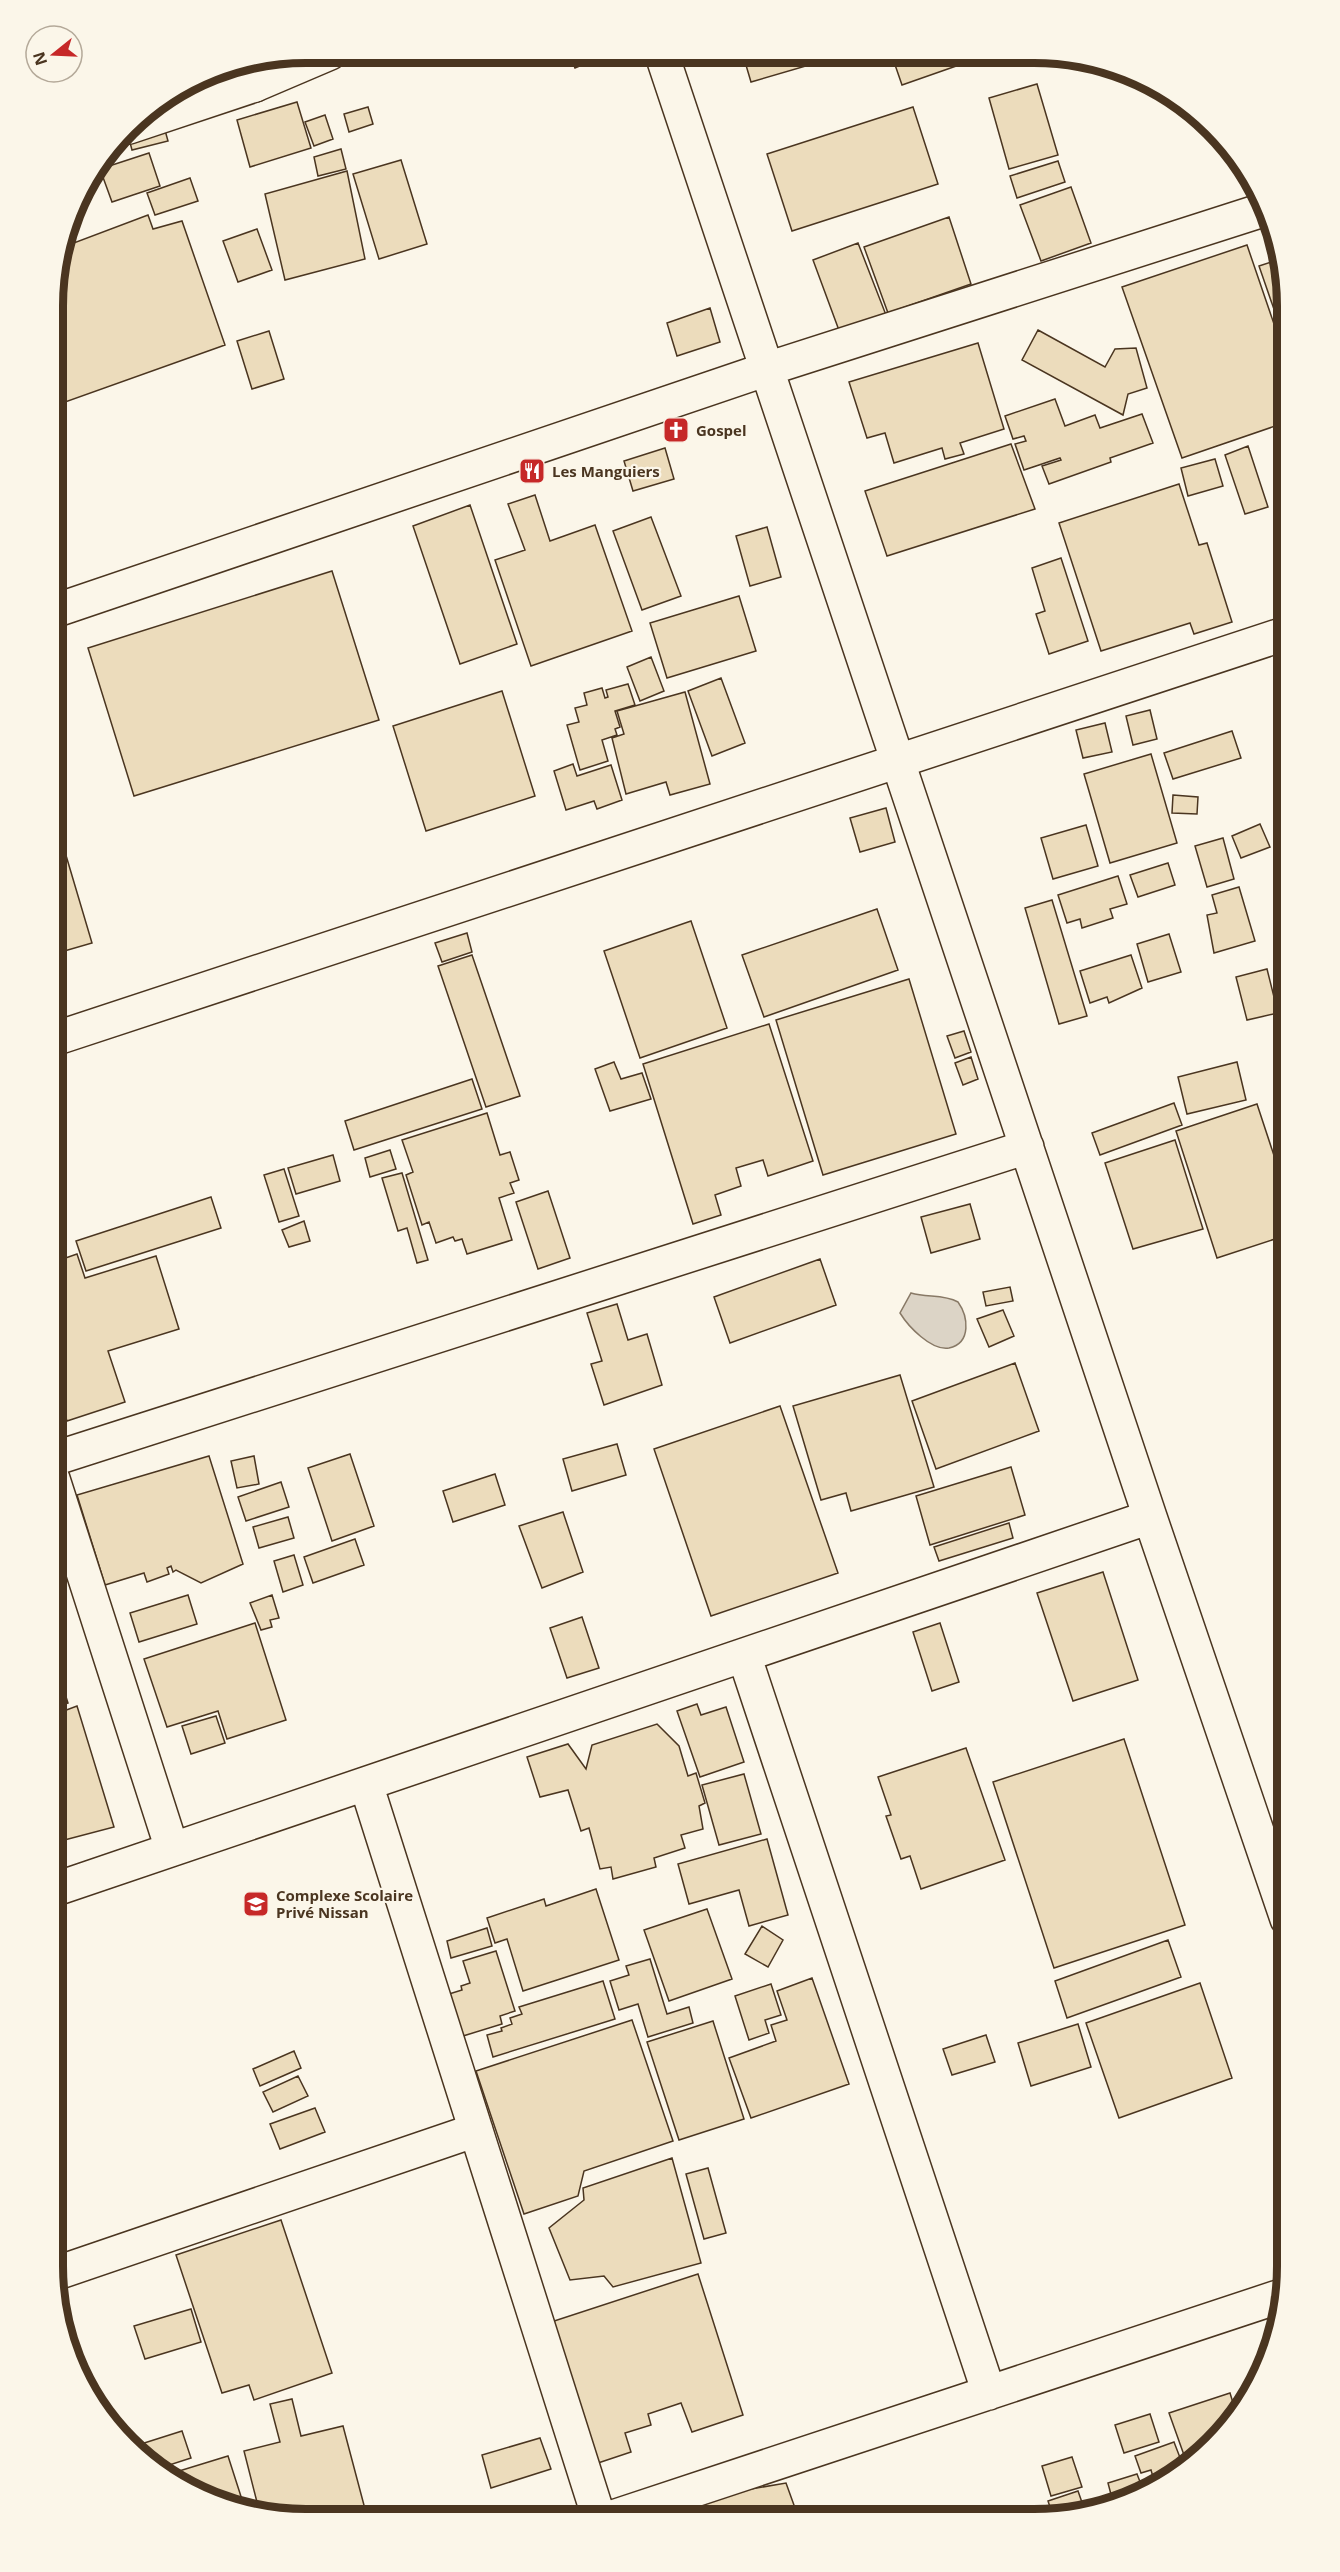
<svg xmlns="http://www.w3.org/2000/svg" width="1340" height="2572" font-family="'Open Sans',sans-serif">
<style>
.water{fill:#dcd4c6;stroke:#887966;stroke-width:1.5}
.building{fill:#ecdcbc;stroke:#4a3520;stroke-width:1.5}
.lines{fill:none;stroke-linecap:round;stroke-linejoin:round}
.minor-casing{stroke:#4a3520;stroke-width:36}
.tertiary-casing{stroke:#4a3520;stroke-width:36}
.minor{stroke:#fbf6e9;stroke-width:33}
.tertiary{stroke:#fbf6e9;stroke-width:33}
.labels{text-anchor:middle;dominant-baseline:central;stroke-width:4.5;stroke-linejoin:round;paint-order:stroke}
.poi-label{font-size:15px;font-weight:bold;fill:#4a3520;stroke:#fbf6e9;text-anchor:start}
.rim{fill:none;stroke:#4a3520;stroke-width:8}
</style>
<rect width="100%" height="100%" fill="#fbf6e9"/>
<path class="water" d="M911,1293c16,5 32,1 47,9 10,14 14,41 -9,46 -18,3 -41,-22 -49,-35z"/>
<path class="building" d="M569,54h39l-33,14z
M743,55l97,1 -89,26z
M892,56l90,1 -80,28z
M1037,84l21,71 -49,14 -20,-71z
M297,102l14,46 -61,19 -13,-47z
M368,107l5,17 -24,8 -5,-18z
M913,107l25,77 -146,47 -25,-77z
M325,115l8,24 -19,7 -9,-24z
M161,116l7,25 -36,9 -5,-19z
M341,149l5,20 -28,7 -4,-19z
M149,153l11,33 -48,16 -12,-33z
M401,160l26,84 -48,15 -26,-85z
M1058,161l7,21 -48,16 -7,-22z
M347,171l18,88 -80,21 -20,-86z
M190,178l8,23 -43,14 -8,-22z
M1071,187l20,56 -50,18 -21,-56z
M78,195l6,18 -12,4z
M148,215l5,14 29,-8 43,124 -171,61 1,-133 8,-26z
M949,217l22,67 -83,29 -24,-66z
M257,229l15,41 -34,12 -15,-41z
M858,243l28,72 -46,18 -27,-73z
M1247,245l40,117v28l-13,4 10,29 -102,35 -60,-171z
M1280,259l8,47 -1,41 -28,-81z
M710,308l10,34 -43,14 -10,-33z
M1038,330l67,37 10,-18 21,-1 11,40 -19,6 -5,21 -101,-55z
M269,331l15,48 -32,10 -15,-48z
M978,343l26,86 -44,14 4,11 -19,5 -3,-11 -48,15 -9,-30 -18,5 -18,-56z
M1055,399l10,27 30,-11 5,13 42,-14 11,29 -43,15 1,4 -62,22 -7,-18 19,-6 -1,-2 -36,12 -9,-26 11,-3 -2,-5 -11,3 -8,-23z
M1011,444l24,65 -148,47 -22,-65z
M1248,446l20,61 -23,7 -20,-59z
M665,448l9,31 -41,12 -9,-30z
M1215,459l8,27 -35,10 -7,-28z
M1287,463v36l-10,-33z
M1179,484l20,61 8,-2 25,79 -38,12 -4,-11 -89,28 -42,-128z
M535,495l15,46 45,-16 37,106 -101,35 -36,-106 30,-10 -17,-46z
M470,505l47,139 -57,20 -47,-138z
M651,517l30,79 -39,14 -29,-79z
M767,527l14,50 -31,9 -14,-50z
M1061,558l27,83 -39,13 -13,-40 9,-3 -13,-43z
M332,571l47,149 -245,76 -46,-148z
M739,596l17,55 -89,27 -17,-55z
M651,657l13,34 -24,10 -13,-34z
M721,678l24,65 -33,13 -24,-65z
M628,684l7,21 -20,6 5,16 -5,2 2,6 -15,5 6,21 -28,9 -13,-45 12,-3 -4,-14 12,-3 -3,-12 18,-5 3,10 3,-1 -2,-7z
M502,691l33,105 -109,35 -33,-105z
M685,692l25,92 -40,11 -4,-13 -40,12 -14,-56 12,-4 -7,-23z
M1150,710l7,29 -24,6 -7,-29z
M1105,723l7,29 -29,6 -7,-28z
M1232,731l9,27 -68,21 -9,-26z
M1151,754l26,89 -67,20 -26,-89z
M573,764l4,12 34,-11 11,35 -25,9 -3,-8 -28,9 -12,-39z
M1173,795l25,2 -1,17 -25,-1z
M886,808l9,34 -35,10 -10,-34z
M1260,824l10,23 -29,11 -9,-22z
M1086,825l12,41 -45,13 -12,-41z
M1223,838l11,41 -27,8 -12,-41z
M65,852l27,91 -38,11v-99z
M1168,863l7,22 -37,12 -8,-22z
M1118,876l9,28 -17,5 3,9 -31,10 -2,-9 -13,4 -9,-28z
M1239,887l16,54 -41,12 -7,-38 10,-2 -5,-18z
M1052,900l35,116 -28,8 -34,-116z
M877,909l21,61 -134,47 -22,-62z
M691,921l36,107 -87,30 -36,-107z
M467,933l5,19 -30,10 -7,-19z
M1169,934l12,38 -33,10 -11,-38z
M472,955l48,141 -34,11 -48,-141z
M1131,955l11,33 -33,15 -2,-6 -17,6 -10,-32z
M1267,969l11,44 -31,7 -11,-43z
M909,979l47,155 -133,41 -47,-155z
M769,1024l44,137 -45,15 -5,-16 -27,8 5,18 -26,9 6,20 -28,9 -50,-160z
M964,1031l7,21 -16,6 -8,-22z
M971,1057l7,22 -15,6 -8,-22z
M614,1062l7,17 21,-6 9,26 -41,12 -15,-42z
M1237,1062l9,38 -59,14 -9,-37z
M472,1079l10,30 -128,41 -9,-29z
M1174,1103l8,22 -82,30 -8,-22z
M1257,1104l30,91v40l-70,23 -41,-127z
M487,1113l13,42 10,-3 9,28 -9,3 4,10 -15,5 13,42 -45,14 -5,-15 -7,2 -2,-4 -17,6 -7,-21 -7,3 -16,-50 7,-3 -11,-32z
M1175,1140l28,89 -70,20 -28,-86z
M390,1150l6,19 -26,8 -5,-19z
M333,1155l7,26 -44,13 -8,-26z
M284,1169l15,47 -20,6 -15,-47z
M402,1173l26,87 -11,3 -10,-35 -9,3 -16,-53z
M548,1191l22,67 -32,11 -22,-67z
M211,1197l10,31 -135,43 -10,-30z
M970,1204l10,35 -49,14 -10,-36z
M304,1221l6,20 -21,6 -7,-17z
M77,1254l8,24 71,-22 23,73 -71,22 17,51 -58,19 -14,-43 1,-116z
M820,1259l16,46 -106,38 -16,-46z
M1010,1287l3,14 -27,5 -3,-14z
M617,1304l11,36 19,-6 15,51 -58,20 -13,-41 11,-3 -15,-48z
M1003,1310l11,26 -25,11 -12,-28z
M1015,1363l24,68 -103,38 -24,-68z
M900,1375l34,112 -83,24 -5,-18 -25,7 -28,-94z
M780,1406l58,167 -127,43 -57,-167z
M617,1444l9,31 -54,16 -9,-32z
M350,1454l24,72 -42,15 -24,-73z
M209,1456l34,108 -42,19 -25,-13 -3,2 -2,-6 -4,2 2,6 -22,8 -3,-9 -39,12 -28,-90z
M254,1456l5,28 -22,4 -6,-27z
M1011,1467l14,48 -95,30 -14,-49z
M495,1474l10,31 -52,17 -10,-31z
M281,1482l8,25 -43,14 -8,-24z
M563,1512l20,60 -41,16 -23,-62z
M288,1517l6,21 -35,10 -6,-21z
M1009,1523l4,15 -74,23 -5,-14z
M355,1539l9,26 -51,18 -9,-26z
M294,1555l9,30 -20,7 -9,-31z
M1287,1555v35l-9,-32z
M1103,1572l35,108 -65,21 -36,-108z
M188,1595l9,29 -58,18 -9,-29z
M272,1595l7,23 -9,2 2,7 -11,3 -11,-27z
M582,1617l17,51 -32,10 -17,-50z
M255,1623l31,97 -59,19 -9,-28 -51,16 -23,-68z
M940,1623l19,59 -27,9 -19,-59z
M60,1678l8,25 -15,5v-28z
M697,1704l4,11 25,-8 18,55 -44,15 -23,-66z
M77,1706l37,121 -61,16v-128z
M216,1716l9,27 -34,11 -9,-28z
M657,1724l22,22 9,30 8,-3 9,30 -6,3 4,23 -22,6 4,13 -31,10 2,9 -43,12 -2,-12 -11,2 -11,-41 -8,3 -13,-41 -28,7 -13,-40 41,-13 18,25 6,-24z
M1124,1739l61,186 -131,43 -61,-186z
M966,1748l39,112 -84,29 -11,-33 -9,3 -15,-43 5,-1 -13,-38z
M744,1774l17,60 -42,11 -17,-60z
M767,1839l21,76 -39,11 -10,-36 -50,14 -11,-40z
M596,1889l23,71 -96,31 -16,-52 -12,4 -8,-25 57,-19 2,7z
M707,1909l25,70 -63,22 -25,-71z
M762,1926l21,14 -15,27 -23,-13z
M487,1928l5,18 -41,12 -4,-17z
M1168,1940l13,37 -114,41 -12,-37z
M496,1951l19,60 -15,5 2,8 -39,12 -14,-42 13,-4 -1,-4 9,-3 -7,-22z
M650,1959l17,55 22,-7 4,16 -45,14 -10,-33 -19,6 -9,-29 19,-6 -3,-9z
M812,1978l37,106 -98,34 -22,-60 47,-17 -5,-16 16,-5 -10,-29z
M603,1981l12,38 -122,38 -6,-22 15,-4 -1,-3 11,-4 -2,-6 12,-4 -3,-7z
M1200,1983l32,95 -113,40 -33,-95z
M771,1984l10,31 -16,5 4,13 -20,7 -14,-44z
M632,2020l41,121 -89,30 -6,25 -54,18 -48,-143z
M713,2021l31,98 -65,21 -32,-98z
M1078,2024l13,43 -60,19 -13,-43z
M986,2035l9,27 -43,13 -9,-26z
M294,2051l7,17 -41,18 -7,-17z
M298,2076l10,20 -35,16 -10,-20z
M315,2108l10,24 -45,17 -10,-25z
M672,2158l29,105 -88,24 -9,-11 -34,4 -21,-52 35,-28 -1,-12z
M708,2168l18,65 -22,6 -18,-65z
M281,2220l51,153 -78,27 -5,-15 -27,8 -46,-138z
M698,2274l45,141 -51,17 -11,-29 -33,11 3,11 -26,8 6,19 -39,13 -47,-141z
M191,2309l10,33 -56,17 -11,-33z
M1230,2393l7,23 -2,5 -28,26 -23,8 -15,-42z
M292,2399l9,37 42,-10 22,83 -33,8h-60l-12,-3 -16,-63 36,-9 -10,-38z
M1150,2414l9,28 -35,11 -9,-28z
M182,2431l9,27 -34,11 -11,-7 -5,-18z
M540,2438l11,31 -60,19 -9,-33z
M1174,2442l10,26 -9,9 -20,7 -4,-14 -10,3 -6,-17z
M228,2456l17,53 -51,-15 -28,-19z
M1072,2457l10,30 -31,9 -9,-30z
M1137,2474l7,18 -30,14 -6,-23z
M786,2483l13,36h-99l-7,-20z
M1078,2491l7,20 -32,5 -5,-15z"/>
<g class="lines">
<g class="minor-casing">
<path id="minor" d="M662,55l488,1462 137,402
M248,64l7,21
M54,611l713,-242 499,-160
M54,1039l1233,-406
M53,1459l974,-312
M53,1479l119,370
M744,1655l245,738
M366,1784l233,734
M53,1890l1097,-373
M54,2274l422,-144
M610,2518l674,-223"/>
</g>
<g class="tertiary-casing">
<path id="tertiary" d="M129,127l126,-42 75,-32"/>
</g>
<use href="#minor" class="minor"/>
<use href="#tertiary" class="tertiary"/>
</g>
<defs>
<g id="church-square" transform="scale(1.35)"><rect x="-9" y="-9" width="18" height="18" rx="4" fill="#c62828" stroke="#fbf6e9"/><path d="M-1.2-6h2.4v3.5h3.3v2.4h-3.3V6h-2.4V-.1h-3.3v-2.4h3.3Z" fill="#fff"/></g>
<g id="restaurant-square" transform="scale(1.35)"><rect x="-9" y="-9" width="18" height="18" rx="4" fill="#c62828" stroke="#fbf6e9"/><path d="M-5-6h1v4h1v-4h1v4h1v-4h1v5L-1.5 .5V6h-2V.5L-5-1ZM5-6V6H3V1.5H1.5Q1.5-4 5-6Z" fill="#fff"/></g>
<g id="school-square" transform="scale(1.35)"><rect x="-9" y="-9" width="18" height="18" rx="4" fill="#c62828" stroke="#fbf6e9"/><path d="M0-5L7-2L0 1L-7-2ZM-4 1L0 2.5L4 1V4Q0 6-4 4Z" fill="#fff"/></g>
</defs>
<g fill-rule="evenodd">
<use href="#church-square" x="676" y="430"/>
<use href="#restaurant-square" x="532" y="471"/>
<use href="#school-square" x="256" y="1904"/>
</g>
<g class="labels">
<g class="poi-label">
<text x="696" y="430">Gospel</text>
<text x="552" y="471">Les Manguiers</text>
<text x="276" y="1895">Complexe Scolaire<tspan x="276" dy="17">Privé Nissan</tspan></text>
</g>
</g>
<path d="M0 0H1340V2572H0ZM306 63H1034A243 243 0 0 1 1277 306V2266A243 243 0 0 1 1034 2509H306A243 243 0 0 1 63 2266V306A243 243 0 0 1 306 63Z" fill="#fbf6e9" fill-rule="evenodd"/>
<path class="rim" d="M306 63H1034A243 243 0 0 1 1277 306V2266A243 243 0 0 1 1034 2509H306A243 243 0 0 1 63 2266V306A243 243 0 0 1 306 63Z"/>
<g transform="translate(54 54) rotate(252)"><circle r="28" fill="#fbf6e9" stroke="#b4a999" stroke-width="1.5"/>
<path d="M0-4.5L10 22L0 15L-10 22Z" fill="#c62828"/>
<text y="-9" font-size="16" font-weight="bold" text-anchor="middle" fill="#4a3520">N</text>
</g>
</svg>
